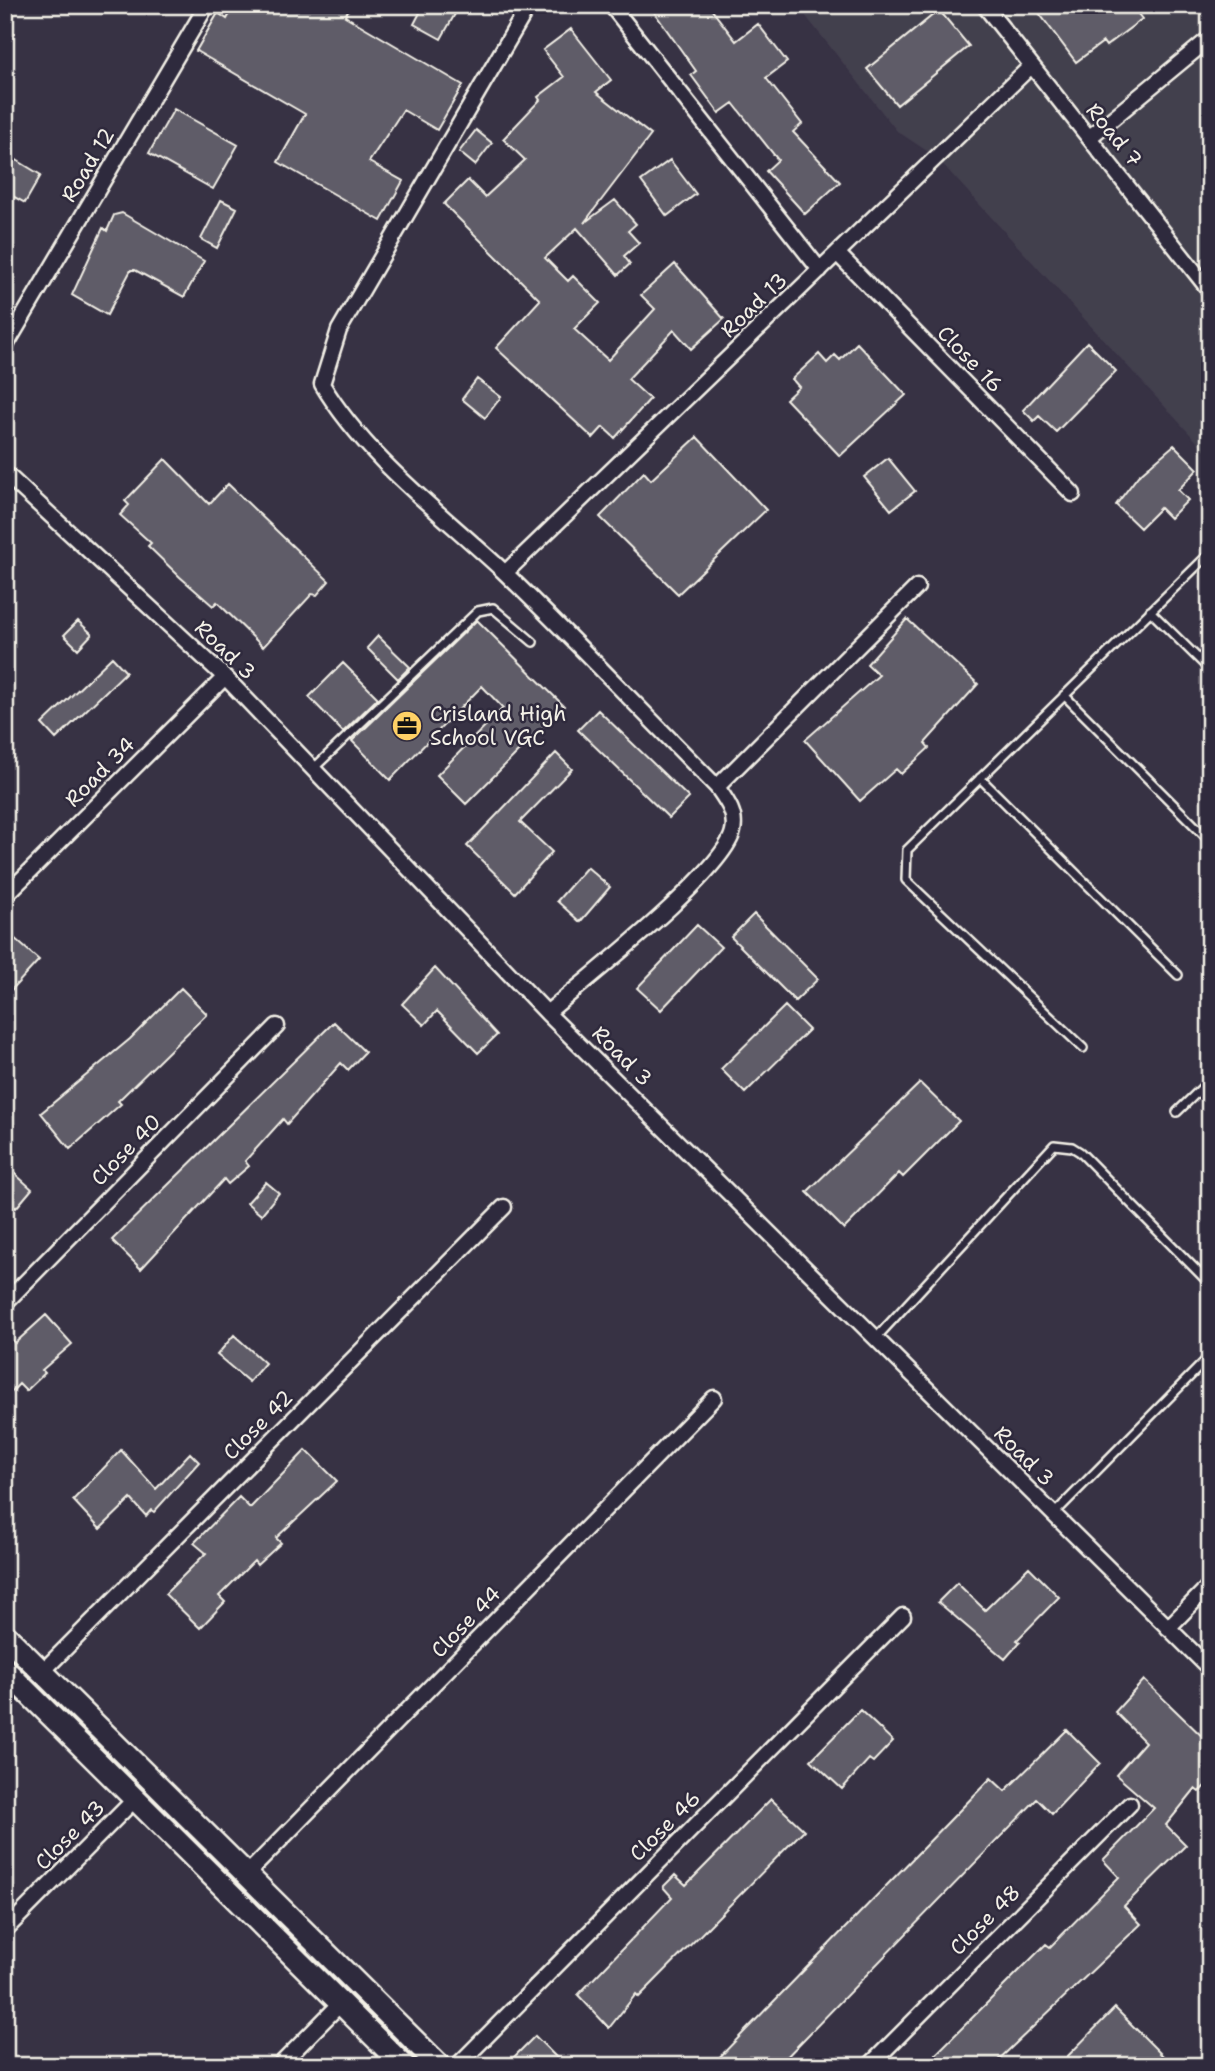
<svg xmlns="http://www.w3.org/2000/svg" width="1215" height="2071" font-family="'Shantell Sans',sans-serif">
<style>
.built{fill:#433f4e}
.building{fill:#5f5c67;stroke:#f4f1e8;stroke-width:2}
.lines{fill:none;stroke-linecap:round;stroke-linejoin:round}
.lane-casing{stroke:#f4f1e8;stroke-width:12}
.street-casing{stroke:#f4f1e8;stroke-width:19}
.secondary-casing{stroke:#f4f1e8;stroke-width:26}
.lane{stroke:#2f2a3d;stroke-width:7}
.street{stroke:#2f2a3d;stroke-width:14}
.secondary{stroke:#2f2a3d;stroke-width:21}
.labels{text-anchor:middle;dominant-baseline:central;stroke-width:5;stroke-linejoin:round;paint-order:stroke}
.street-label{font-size:21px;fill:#f4f1e8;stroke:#2f2a3d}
.poi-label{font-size:21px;fill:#f4f1e8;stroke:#2f2a3d;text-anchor:start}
</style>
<rect width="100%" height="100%" fill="#373244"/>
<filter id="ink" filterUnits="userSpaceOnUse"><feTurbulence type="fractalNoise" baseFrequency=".0143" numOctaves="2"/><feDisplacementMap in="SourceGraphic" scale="14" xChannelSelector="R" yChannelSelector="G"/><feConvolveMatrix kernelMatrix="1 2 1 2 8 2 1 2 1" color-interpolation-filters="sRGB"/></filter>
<g filter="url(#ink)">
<path class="built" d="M797,5h413v451l-274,-299 -39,-26z"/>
<path class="building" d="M235,5h116l-6,11 118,69 -26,45 -34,-20 -34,52 34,19 -22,40 -103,-59 27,-48 -109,-63 22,-38 9,6z
M424,5h36l-19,34 -27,-15z
M649,5h59l28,36 22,-17 29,38 -21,16 36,46 -9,8 47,50 -35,32 -39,-43 12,-11 -45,-57 -14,10 -28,-38 5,-4z
M1033,5h98l11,14 -36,27 -3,-4 -27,20z
M939,10l30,36 -72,59 -30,-36z
M571,29l40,51 -15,12 55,43 -67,88 31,-23 21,24 -8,7 11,12 -15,13 6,8 -12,11 -41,-47 -32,30 23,23 5,-5 27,27 -26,26 34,31 47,-51 -14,-14 34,-31 49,55 -33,30 -17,-19 -46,49 22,20 -35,39 -12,-11 -10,11 -97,-90 44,-48 -96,-96 24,-24 17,17 40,-37 -22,-21 37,-39 -2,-3 26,-20 -21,-27z
M174,109l64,36 -25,44 -64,-36z
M476,130l16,13 -17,22 -16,-13z
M5,153l36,22 -16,28 -20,-11z
M670,160l26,34 -29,22 -26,-35z
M221,200l16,8 -20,40 -16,-9z
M122,213l82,48 -20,36 -49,-27h-4l-24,45 -35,-20 31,-67 4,3 7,-16z
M1087,342l29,29 -60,61 -17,-16 -5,5 -11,-11z
M857,343l49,52 -66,61 -54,-57 13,-12 -7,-8 27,-25 8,9 8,-8 5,5z
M477,379l24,18 -16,21 -23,-19z
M697,437l69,73 -88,84 -78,-77 44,-45 7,8z
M1174,445l24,24 -20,21 10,10 -18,18 -10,-10 -20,20 -24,-23 22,-29z
M888,458l27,33 -24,19 -27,-33z
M165,459l44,45 19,-20 101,97 -12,14 -5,-1 -49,53 -46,-45 -4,4 -33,-29 -32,-31 3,-3 -31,-28 9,-10 -4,-4z
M907,619l71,65 -53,59 4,5 -28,26 -5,-5 -36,32 -55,-61 74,-65 -12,-11z
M477,620l87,86 -98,98 -29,-29 66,-67 -21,-22 -92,94 -38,-39z
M78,621l14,13 -14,15 -14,-14z
M378,636l32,31 -12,12 -31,-31z
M112,657l14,15 -70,67 -14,-15z
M343,663l35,35 -35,34 -34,-35z
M598,710l91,88 -20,20 -91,-88z
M556,753l16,16 -52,53 32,30 -37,41 -48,-47z
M587,867l23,20 -30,35 -23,-21z
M754,914l64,65 -23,22 -64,-64z
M697,925l24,22 -60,63 -24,-22z
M5,930l34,30 -34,37z
M435,968l62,67 -19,18 -41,-42 -13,14 -22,-21z
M181,988l26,26 -89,87 3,3 -51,45 -29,-36 89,-74z
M785,1006l24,24 -64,63 -24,-24z
M334,1022l31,30 -17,18 -7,-7 -54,61 -4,-5 -38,42 4,5 -21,18 -4,-5 -83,90 -29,-29z
M920,1083l39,38 -56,56 -4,-4 -55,56 -37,-37z
M5,1165l27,24 -16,19 -11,-9z
M266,1182l13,11 -18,22 -14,-12z
M46,1315l26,29 -30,26 3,3 -19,18 -7,-7 -14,15v-66l10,10z
M234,1335l31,28 -16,19 -32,-27z
M121,1450l35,39 34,-36 9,9 -45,50 -3,-2 -5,6 -15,-17 -31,30 -27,-29z
M306,1450l31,31 -61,57 5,5 -24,22 -3,-4 -35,35 6,6 -25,26 -35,-34 41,-41 -12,-10 45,-46 11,11z
M1029,1567l30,30 -42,43 3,2 -15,17 -67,-57 19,-19 28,27z
M1144,1680l66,64v37l-11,11 -4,-3 -29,36 20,20 -62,61 17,18 -149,142h-68l122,-122 4,3 69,-70 -16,-17 51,-52 -38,-33 29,-33 -30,-30z
M860,1710l33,31 -20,21 -4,-3 -27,30 -31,-29z
M1067,1730l33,33 -48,51 -15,-15 -259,267 -8,-8 -8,8h-51l280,-288 14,13z
M771,1799l33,31 -165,167 -3,-3 -27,34 -31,-33 94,-98 -9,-10 12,-12 11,10z
M1115,2008l58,58h-115z
M535,2036l30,30h-60z"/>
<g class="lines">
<g class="lane-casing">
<path id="lane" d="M1150,611l60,59
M1064,695l146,146
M313,769l165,-158 15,-3 40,34
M980,778l198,197
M1083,1048l-177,-168 1,-30 303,-297
M1177,1112l33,-32
M876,1338l178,-193 18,2 8,5 130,132
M1054,1514l156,-158"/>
</g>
<g class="street-casing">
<path id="street" d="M529,5l-190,325 -17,54c44,74 118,128 181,187 73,70 142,144 214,216 9,13 20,27 16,44 -8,40 -149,150 -186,182
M611,5l209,265
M984,5l226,286
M1090,137l120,-99
M837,253l236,241
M5,347l202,-342
M5,473l220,204 322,336 663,656
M505,573l526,-507
M717,787l200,-200
M5,896l220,-219
M5,1303l272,-277
M1168,1628l42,-43
M42,1672l462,-465
M247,1874l467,-476
M5,1930l130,-131
M279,2066l62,-63
M457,2066l446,-450
M869,2066l261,-262"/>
</g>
<g class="secondary-casing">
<path id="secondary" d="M5,1635l435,431
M5,1670l399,396"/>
</g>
<use href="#lane" class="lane"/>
<use href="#street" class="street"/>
<use href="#secondary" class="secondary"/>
</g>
</g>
<defs>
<g id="office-disc" transform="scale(1.575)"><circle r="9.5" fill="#ffd166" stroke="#2f2a3d"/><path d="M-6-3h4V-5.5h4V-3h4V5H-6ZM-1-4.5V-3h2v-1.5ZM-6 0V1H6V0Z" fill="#111"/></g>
</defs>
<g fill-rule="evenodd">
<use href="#office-disc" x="407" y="726"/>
</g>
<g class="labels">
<g class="street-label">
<text transform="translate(1114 135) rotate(51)">Road 7</text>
<text transform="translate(88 165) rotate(-59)">Road 12</text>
<text transform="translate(754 305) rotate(-44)">Road 13</text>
<text transform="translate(970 359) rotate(46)">Close 16</text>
<text transform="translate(225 650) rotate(44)">Road 3</text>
<text transform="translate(100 772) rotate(-45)">Road 34</text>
<text transform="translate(622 1056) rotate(45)">Road 3</text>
<text transform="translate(126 1150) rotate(-46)">Close 40</text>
<text transform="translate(258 1425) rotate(-45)">Close 42</text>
<text transform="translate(1024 1456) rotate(45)">Road 3</text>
<text transform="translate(466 1622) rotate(-46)">Close 44</text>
<text transform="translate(665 1826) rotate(-45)">Close 46</text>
<text transform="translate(70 1835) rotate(-45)">Close 43</text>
<text transform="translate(985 1920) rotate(-45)">Close 48</text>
</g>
<g class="poi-label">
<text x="430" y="714">Crisland High<tspan x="430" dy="24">School VGC</tspan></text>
</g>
</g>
<rect width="1215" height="2071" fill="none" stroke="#2f2a3d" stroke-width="28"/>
<rect x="14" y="14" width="1187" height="2043" fill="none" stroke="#f4f1e8" stroke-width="2.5" filter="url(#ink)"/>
</svg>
